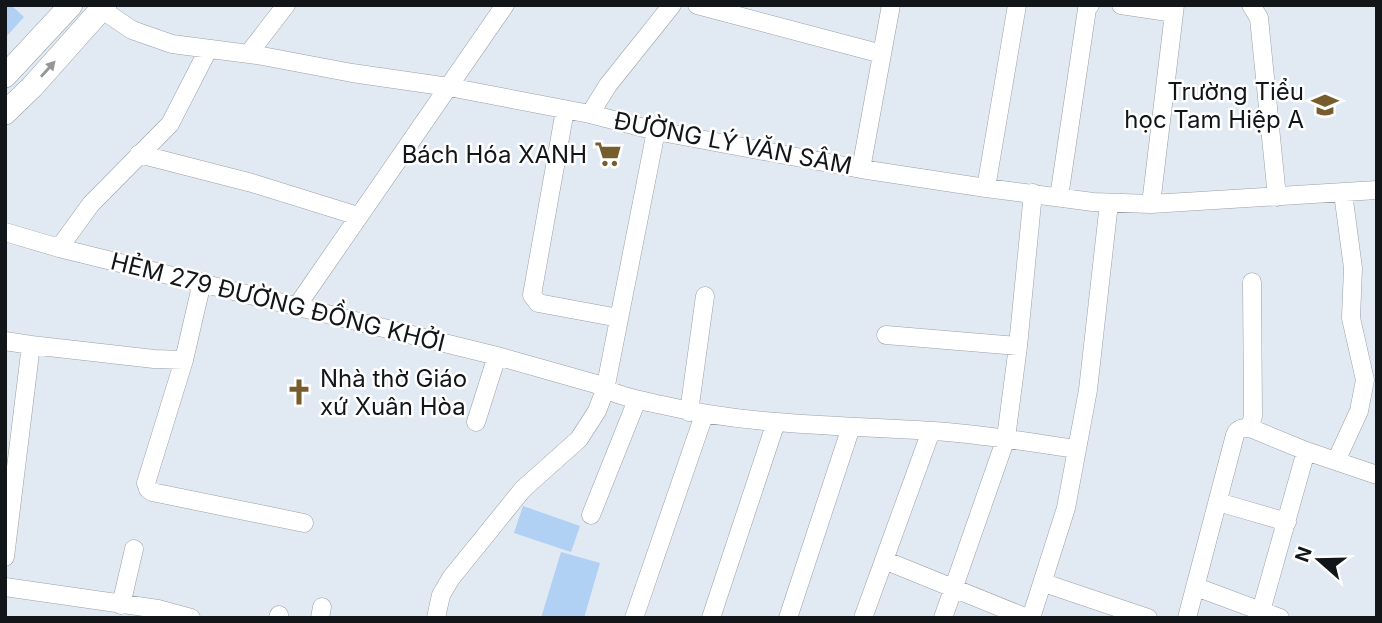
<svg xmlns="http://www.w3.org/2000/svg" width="1382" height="623" font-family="Inter,sans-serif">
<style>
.green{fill:#b0d0f4}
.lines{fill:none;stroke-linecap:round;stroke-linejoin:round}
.minor-casing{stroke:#99a0a9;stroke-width:19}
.major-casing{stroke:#99a0a9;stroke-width:24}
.minor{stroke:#fff;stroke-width:18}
.major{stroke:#fff;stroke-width:23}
.oneway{fill:#959698}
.labels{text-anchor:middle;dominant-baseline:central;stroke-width:5;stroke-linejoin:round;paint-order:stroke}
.poi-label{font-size:24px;fill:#131619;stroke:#fff;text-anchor:end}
.street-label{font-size:24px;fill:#131619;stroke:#fff}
</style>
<rect width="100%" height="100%" fill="#e1e9f2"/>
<path class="green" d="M5,5h6l13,12 -19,21z
M523,506l57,20 -9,26 -57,-19z
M561,552l39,11 -16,55h-43z"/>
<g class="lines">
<g class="minor-casing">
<path id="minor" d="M697,5l185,49
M1121,5l53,8
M1251,5l8,13 18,179
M101,9l31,21 40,14 85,11 95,18 97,14 141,27 66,17 205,38 125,19 107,14 58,2 226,-14
M249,53l37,-48
M565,110l-33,185 6,8 81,15
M590,114l18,-29 64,-80
M139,154l113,29 106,33
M861,169l30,-164
M986,188l31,-183
M1059,197l28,-188 3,-4
M1151,204l24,-199
M5,232l54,16 438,108 99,28c20,12 43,16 66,21 89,21 180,20 271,26 48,3 95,11 143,18
M59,248l32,-44 79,-80 38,-74
M202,282l-18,78 -38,123 2,6 4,3 152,31
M297,306l208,-301
M886,335l132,11
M5,341l26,4 -26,212
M31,345l123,14 30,1
M689,412l16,-116
M476,422l21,-66
M1250,428l56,23 71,24
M1336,461l23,-50 6,-31 -14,-62 2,-50 -10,-75
M1218,502l69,20
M591,515l46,-115
M884,560l143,58
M1044,583l104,35
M5,587l153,22 33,9
M1196,587l84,31
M121,605l13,-56
M278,618l1,-3
M320,618l2,-11
M436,618l5,-23 10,-17 72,-89 56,-50 18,-28 8,-21 51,-259
M634,618l70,-203
M711,618l65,-196
M788,618l63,-191
M863,618l68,-187
M943,618l63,-180 12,-92 15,-153
M1031,618l35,-110 22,-118 21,-187
M1187,618l48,-183c3,-7 7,-7 15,-7l3,-12 -1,-134
M1259,618l47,-167"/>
</g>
<g class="major-casing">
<path id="major" d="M5,76l66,-71
M5,113l27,-26 73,-82"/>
</g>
<use href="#minor" class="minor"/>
<use href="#major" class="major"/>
</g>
<defs><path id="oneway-solid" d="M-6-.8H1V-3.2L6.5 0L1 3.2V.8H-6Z" transform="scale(1.75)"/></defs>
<use class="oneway" href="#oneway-solid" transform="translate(48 69) rotate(-48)"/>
<defs>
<g id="school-bare" transform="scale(2.1)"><path d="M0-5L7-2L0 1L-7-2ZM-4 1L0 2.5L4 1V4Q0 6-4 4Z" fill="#775c2e" stroke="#fff" stroke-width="2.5" paint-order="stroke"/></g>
<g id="supermarket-bare" transform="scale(2.1)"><path d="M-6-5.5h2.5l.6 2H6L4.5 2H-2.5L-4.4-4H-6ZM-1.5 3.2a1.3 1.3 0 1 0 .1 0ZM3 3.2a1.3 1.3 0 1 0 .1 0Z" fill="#775c2e" stroke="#fff" stroke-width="2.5" paint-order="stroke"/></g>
<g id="church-bare" transform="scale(2.1)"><path d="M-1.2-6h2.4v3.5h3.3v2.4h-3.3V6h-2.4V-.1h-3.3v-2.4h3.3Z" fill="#775c2e" stroke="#fff" stroke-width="2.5" paint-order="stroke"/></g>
</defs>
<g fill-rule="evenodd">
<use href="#school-bare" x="1325" y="105"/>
<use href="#supermarket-bare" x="608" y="154"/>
<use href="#church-bare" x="299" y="392"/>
</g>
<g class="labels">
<g class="poi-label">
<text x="1304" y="91">Trường Tiểu<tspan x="1304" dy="28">học Tam Hiệp A</tspan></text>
<text x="587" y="154">Bách Hóa XANH</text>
<text x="320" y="378" text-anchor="start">Nhà thờ Giáo<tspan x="320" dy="28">xứ Xuân Hòa</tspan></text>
</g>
<g class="street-label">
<text transform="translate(733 143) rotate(11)">ĐƯỜNG LÝ VĂN SÂM</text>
<text transform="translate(278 302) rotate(14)">HẺM 279 ĐƯỜNG ĐỒNG KHỞI</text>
</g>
</g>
<rect width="1382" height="623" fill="none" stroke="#131619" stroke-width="14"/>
<g transform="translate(1319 560) rotate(290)" stroke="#ffffff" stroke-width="5" paint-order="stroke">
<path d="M0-5L12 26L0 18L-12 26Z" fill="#131619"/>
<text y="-10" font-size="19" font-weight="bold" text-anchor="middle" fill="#131619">N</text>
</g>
</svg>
